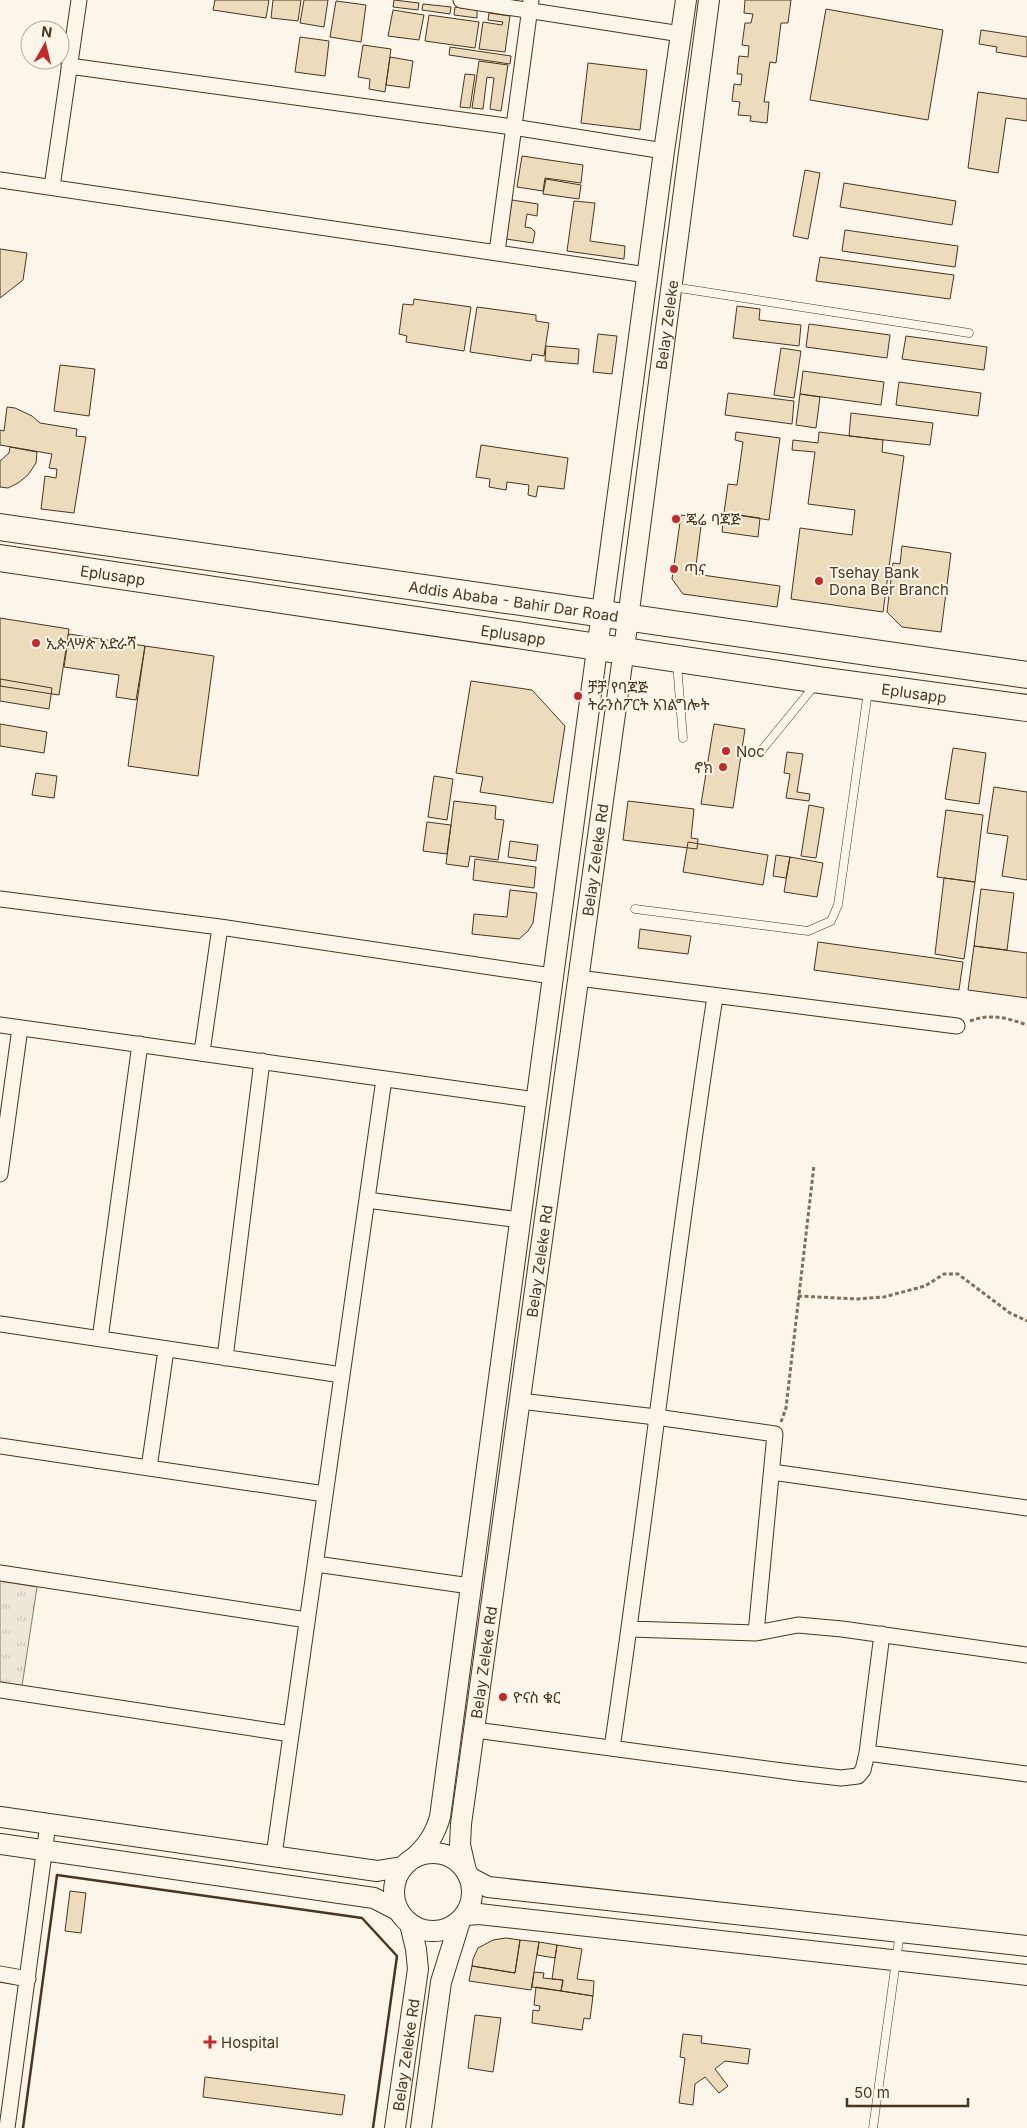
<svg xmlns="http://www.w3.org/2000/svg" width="1027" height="2128" font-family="Inter,'Noto Sans Ethiopic',sans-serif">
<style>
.grass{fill:url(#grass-tufts);stroke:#887966}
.building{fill:#ecdcbc;stroke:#4a3520}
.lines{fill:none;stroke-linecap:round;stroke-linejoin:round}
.lane-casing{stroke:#4a3520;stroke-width:9}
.street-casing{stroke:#4a3520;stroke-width:17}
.secondary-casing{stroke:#4a3520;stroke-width:22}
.highway-casing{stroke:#4a3520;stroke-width:28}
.path{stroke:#7f6f5c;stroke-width:3;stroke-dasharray:4 2.5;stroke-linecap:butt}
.lane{stroke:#fbf6e9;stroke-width:8}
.street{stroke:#fbf6e9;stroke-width:15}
.secondary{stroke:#fbf6e9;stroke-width:20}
.highway{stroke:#fbf6e9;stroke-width:26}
.wall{stroke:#4a3520;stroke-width:2.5}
.poi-dot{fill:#c62828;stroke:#fbf6e9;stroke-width:2}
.labels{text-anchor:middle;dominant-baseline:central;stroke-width:4;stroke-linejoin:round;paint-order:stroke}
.street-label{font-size:15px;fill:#4a3520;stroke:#fbf6e9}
.poi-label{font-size:15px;fill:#4a3520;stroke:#fbf6e9;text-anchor:start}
</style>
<defs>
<pattern id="grass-tufts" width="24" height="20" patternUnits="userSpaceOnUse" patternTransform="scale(1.25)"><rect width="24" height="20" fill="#ede6d9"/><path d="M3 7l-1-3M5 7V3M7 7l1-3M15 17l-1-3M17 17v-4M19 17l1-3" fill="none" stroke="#cdc6ba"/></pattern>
</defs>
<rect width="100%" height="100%" fill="#fbf6e9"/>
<path class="grass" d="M0,1581l37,6 -15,99 -22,-3z"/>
<path class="building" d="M215,0h54l-3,18 -53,-8z
M273,0h28l-3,21 -27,-3z
M304,0h24l-4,27 -24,-4z
M394,0l25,3 -1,7 -25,-3z
M745,0h46l-3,23h-7l-5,40 -6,-1 -6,40h5l-2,21 -17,-2 1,-5 -13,-1 2,-13 -8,-1 2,-17 7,1 1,-11h-5l2,-18 9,1 1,-11 -7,-1 3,-22h6l2,-9 -9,-1z
M336,1l30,4 -5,37 -31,-5z
M423,4l28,3 -1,7 -28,-4z
M455,7l22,3v8l-23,-3z
M826,9l117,21 -15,90 -118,-20z
M393,10l31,5 -5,25 -31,-4z
M489,13l21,3 -5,36 -26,-3 4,-27 19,3 1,-3 -15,-2z
M429,15l50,7 -4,26 -50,-7z
M981,30l46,7v20l-31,-5 1,-5 -18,-3z
M300,37l29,4 -4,35 -30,-4z
M363,45l28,4 -6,43 -16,-3 1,-10 -12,-2z
M450,47l61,9 -1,8 -61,-9z
M390,57l23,4 -4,27 -23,-3z
M479,61l29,4 -7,46 -11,-2 4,-31 -7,-1 -4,32 -11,-1z
M588,63l59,7 -7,60 -59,-7z
M465,74l10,1 -5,33 -10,-1z
M978,92l49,7v22l-21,-3 -8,55 -30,-5z
M522,156l61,9 -2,18 -36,-5 -2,13 -26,-4z
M805,170l15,3 -12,66 -15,-3z
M546,179l35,6 -2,14 -36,-5z
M844,183l112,18 -4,24 -112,-18z
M512,200l26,4 -1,12 -10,-2 -2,13 6,1 4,4 -2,11 -27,-4z
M574,201l21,2 -5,38 35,5 -1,13 -57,-8z
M845,230l113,16 -3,21 -113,-16z
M0,249l27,4 -4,27 -23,18z
M820,257l134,18 -4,24 -134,-18z
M414,299l57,8 -7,44 -58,-9 1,-6 -8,-2 4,-30 10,1z
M737,306l23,3 -1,11 42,5 -2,21 -66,-8z
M477,307l59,8v6l13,2 -5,33 -12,-2 -1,7 -61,-9z
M809,324l81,11 -3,23 -81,-11z
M598,334l19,2 -5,38 -19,-2z
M906,336l81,11 -3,23 -82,-11z
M546,346l33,3 -1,15 -33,-3z
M781,348l20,3 -7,47 -20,-3z
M60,365l35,4 -6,47 -35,-5z
M803,371l81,11 -3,23 -81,-11z
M899,382l82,11 -3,23 -82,-11z
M728,393l66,8 -2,23 -67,-9z
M800,394l20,3 -4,31 -20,-3z
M7,407l8,1 17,8 8,7 37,6 -1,7 10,1 -12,76 -33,-4 4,-33 11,2 1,-9 -8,-1 3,-14 -52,-9v-15l4,1z
M851,413l82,10 -3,22 -81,-9z
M736,432l44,6 -11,82 -45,-7 4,-29 9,1 6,-43 -8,-2z
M819,432l64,8 -1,12 22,4 -21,156 -92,-13 9,-71 52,7 3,-25 -47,-6 7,-52 -23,-2 1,-10 25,3z
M481,445l87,13 -4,31 -26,-3 -2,11 -8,-2 1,-10 -22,-3 -1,8 -17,-3 1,-8 -14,-2z
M10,447l27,5 -1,11 -8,12 -10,8 -10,5 -8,-1v-26l9,-8z
M724,513l36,5 -2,19 -36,-5z
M681,515l21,3 -7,56 85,12 -3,21 -94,-13 -11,-15z
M902,546l49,7 -10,79 -39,-5 -15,-15 6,-49 7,1z
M0,618l69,11 -10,66 -59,-9z
M69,634l76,12 -9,54 -20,-3 3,-22 -55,-8z
M145,646l69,10 -16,120 -70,-10z
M0,679l52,9 -3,21 -49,-8z
M471,681l61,9 33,36 -12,77 -73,-11 3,-15 -27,-4z
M0,724l47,8 -3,21 -44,-7z
M714,724l31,5 -12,79 -32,-4z
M953,748l33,5 -7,51 -34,-5z
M787,752l16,2 -6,38 13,2 -1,7 -23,-3 4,-24 -6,-1z
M36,773l21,3 -3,22 -22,-3z
M434,776l19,3 -6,41 -19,-3z
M994,787l33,5v88l-25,-4 6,-40 -21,-3z
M454,801l42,5 -1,13 9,1 -6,40 -28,-4 -2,11 -22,-3z
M628,801l66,8 -3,29 7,1 -1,10 -74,-9z
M809,805l15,3 -8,50 -15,-2z
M946,810l37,5 -8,67 -38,-5z
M427,822l24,3 -4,29 -24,-3z
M510,841l28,4 -2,16 -28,-4z
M688,842l80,13 -5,30 -80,-13z
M776,855l14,2 -4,21 -13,-2z
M790,857l33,6 -6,34 -33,-5z
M475,859l61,8 -2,21 -61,-8z
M944,878l31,4 -11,77 -29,-5z
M981,889l33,4 -7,57 -33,-4z
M510,890l27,3 -4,30 -5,8 -9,8 -47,-5 2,-20 33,3z
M640,929l51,7 -3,18 -50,-6z
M818,942l145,20 -4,28 -145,-20z
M974,946l53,7v45l-59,-8z
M70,1891l16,2 -5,40 -16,-2z
M506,1938l14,2 -5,33 -43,-7 1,-7 5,-11 15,-8z
M520,1940l19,2 -8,48 -62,-9 3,-15 43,7z
M539,1942l18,3 -2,13 -18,-3z
M557,1945l25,4 -5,30 17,2 -1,15 -32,-5 2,-11 -11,-1z
M534,1972l10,1 -1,5 20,2 -2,11 -29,-4z
M536,1987l57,9 -3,23 -6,-1 -2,12 -50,-7 1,-13 6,1 1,-5 -6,-1z
M475,2015l26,3 -8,54 -25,-4z
M683,2034l19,2 -1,7 49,6 -2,15 -23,-3 -10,8 13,17 -9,7 -14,-16 -10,7 -2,21 -14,-2 6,-45 -5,-1z
M205,2077l140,18 -3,20 -139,-18z"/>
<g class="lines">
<g class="lane-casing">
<path id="lane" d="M673,287l296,46
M677,664l6,74
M761,751l54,-66
M635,909l173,22 23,-10 7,-16 30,-214
M873,2128l27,-196"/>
</g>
<g class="street-casing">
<path id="street" d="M461,0l220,34
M69,66l444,61 151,24
M0,180l647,95
M52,187l27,-187
M497,252l34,-252
M0,899l220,28 332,49
M578,978l379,48
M0,1025l536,75
M202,1052l18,-125
M0,1174l20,-146
M367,1200l153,20
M0,1324l342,51
M100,1339l40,-295
M225,1358l37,-297
M520,1401l136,16 119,17 -19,199
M0,1446l325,48
M149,1468l17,-118
M772,1472l255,36
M316,1564l154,22
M0,1573l307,47
M629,1629l127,4 42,-8 44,4 185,26
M0,1690l291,44
M475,1730l323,43 43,5 17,-2 5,-6 4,-17 15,-119
M612,1748c37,-250 64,-501 103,-751
M867,1753l160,21
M274,1855l110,-776
M0,1974l28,5
M7,2128l41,-304"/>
</g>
<g class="secondary-casing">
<g id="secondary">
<path d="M0,1817l377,54 25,-4"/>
<path d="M0,1844l374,54 23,12"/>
<circle cx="433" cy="1892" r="39"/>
<path d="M415,1857c13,-12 20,-23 25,-40l224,-1666 22,-151"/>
<path id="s1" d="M466,1871l-6,-26 1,-21 163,-1175 85,-649"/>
<path d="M469,1877l19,10 539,59"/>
<path d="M466,1915l13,-1 548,61"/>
<path id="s2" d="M395,2128l23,-159 -2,-20 -6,-25"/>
<path d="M421,2128l20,-146 19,-61"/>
</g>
</g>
<g class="highway-casing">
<g id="highway">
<path id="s3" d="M0,527l1027,148"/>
<path id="s4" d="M0,558l819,122 208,28"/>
</g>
</g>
<path class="path" d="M970,1021c19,-8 38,-3 57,4
M798,1296l59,3 27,-2 41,-11 19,-12h14l52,39 17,8
M781,1422l5,-14 28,-243"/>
<use href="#lane" class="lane"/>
<use href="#street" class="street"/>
<use href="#secondary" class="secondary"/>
<use href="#highway" class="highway"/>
<path class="wall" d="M23,2128l34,-253 305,43 35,38 -24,172"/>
</g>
<g class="poi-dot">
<circle cx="676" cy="519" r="5"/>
<circle cx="674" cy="569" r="5"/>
<circle cx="819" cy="581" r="5"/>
<circle cx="36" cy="643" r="5"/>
<circle cx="578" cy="696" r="5"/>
<circle cx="726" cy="751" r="5"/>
<circle cx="723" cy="767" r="5"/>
<circle cx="503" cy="1697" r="5"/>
<path d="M207.5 2034.5h5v5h5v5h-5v5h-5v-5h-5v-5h5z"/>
</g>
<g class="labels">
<g class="street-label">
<text stroke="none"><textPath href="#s1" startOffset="1561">Belay Zeleke</textPath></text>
<text stroke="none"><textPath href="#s4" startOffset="114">Eplusapp</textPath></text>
<text stroke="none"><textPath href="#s3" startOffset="519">Addis Ababa - Bahir Dar Road</textPath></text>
<text stroke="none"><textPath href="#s4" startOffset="519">Eplusapp</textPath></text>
<text stroke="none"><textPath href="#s4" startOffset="924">Eplusapp</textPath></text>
<text stroke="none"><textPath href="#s1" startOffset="1021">Belay Zeleke Rd</textPath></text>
<text stroke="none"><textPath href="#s1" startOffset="616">Belay Zeleke Rd</textPath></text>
<text stroke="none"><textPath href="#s1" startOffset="211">Belay Zeleke Rd</textPath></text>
<text stroke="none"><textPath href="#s2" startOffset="74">Belay Zeleke Rd</textPath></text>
</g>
<g class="poi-label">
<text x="686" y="519">ጄሬ ባጃጅ</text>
<text x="684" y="569">ጣና</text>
<text x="829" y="572">Tsehay Bank<tspan x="829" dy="17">Dona Ber Branch</tspan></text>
<text x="46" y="643">ኢጵላሣጵ አድራሻ</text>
<text x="588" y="687">ቻቻ የባጃጅ<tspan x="588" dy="17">ትራንስፖርት አገልግሎት</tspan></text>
<text x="736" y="751">Noc</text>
<text x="713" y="767" text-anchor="end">ኖክ</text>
<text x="513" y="1697">ዮናስ ቁር</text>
<text x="221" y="2042">Hospital</text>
</g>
</g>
<g transform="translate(45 45) rotate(8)"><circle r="24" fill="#fbf6e9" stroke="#b4a999"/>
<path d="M0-4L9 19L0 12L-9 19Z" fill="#c62828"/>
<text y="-8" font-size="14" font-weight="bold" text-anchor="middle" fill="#4a3520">N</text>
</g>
<path d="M847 2098v8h121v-8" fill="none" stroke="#4a3520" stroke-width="2.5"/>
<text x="854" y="2098" font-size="15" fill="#4a3520" stroke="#fbf6e9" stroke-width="4" paint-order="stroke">50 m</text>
</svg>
